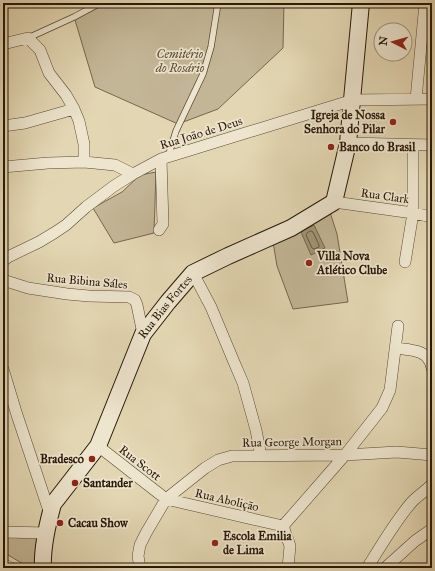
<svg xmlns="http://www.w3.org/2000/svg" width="435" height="571" font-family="'IM FELL Great Primer',serif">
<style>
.green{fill:#c3b696;stroke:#76664e}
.water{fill:#a39679;stroke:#72634b}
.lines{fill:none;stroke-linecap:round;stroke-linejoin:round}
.shore{stroke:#665640;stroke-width:1}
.lane-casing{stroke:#574732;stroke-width:7}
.street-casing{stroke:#574732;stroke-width:12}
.secondary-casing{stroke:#281707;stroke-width:18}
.lane{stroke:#ede5ce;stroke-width:5.5}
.street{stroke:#ede5ce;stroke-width:11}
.secondary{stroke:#ede5ce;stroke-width:16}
.poi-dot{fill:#8f2418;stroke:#ede5ce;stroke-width:1.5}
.labels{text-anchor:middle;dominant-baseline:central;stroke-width:3.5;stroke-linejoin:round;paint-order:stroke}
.park-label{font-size:12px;font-style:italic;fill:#564732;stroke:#ede5ce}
.poi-label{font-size:12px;font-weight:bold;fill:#281707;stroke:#ede5ce;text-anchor:start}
.street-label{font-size:12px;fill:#281707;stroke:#ede5ce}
</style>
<rect width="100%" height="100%" fill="#e3d7b3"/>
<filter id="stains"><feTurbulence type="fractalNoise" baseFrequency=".005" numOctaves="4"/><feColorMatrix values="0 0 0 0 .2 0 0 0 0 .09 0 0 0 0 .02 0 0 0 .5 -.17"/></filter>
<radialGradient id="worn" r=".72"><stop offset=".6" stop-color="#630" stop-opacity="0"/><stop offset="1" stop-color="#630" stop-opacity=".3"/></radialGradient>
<path class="green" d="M107,3h177l-1,45 -65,61 -40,15 -83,-37 -20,-67z
M156,172l-2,61 -40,10 -21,-35 29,-16 18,-17z
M330,212l7,22 11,68 -55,7 -16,-43 -4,-24z
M3,536h35l-3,32h-5l-27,-16z"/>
<path class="water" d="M314,225l11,23 -14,7 -10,-23z"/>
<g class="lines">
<path class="shore" d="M311,231l2,1 6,13v2l-5,2 -2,-1 -6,-13 1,-2z"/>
<g class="lane-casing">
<path id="lane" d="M28,38l46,-21 26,-14
M168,157l8,-26 27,-57 8,-27 7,-44"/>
</g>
<g class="street-casing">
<path id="street" d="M3,44l25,-6 12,12 9,23 17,22 8,14 5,12 5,23v18
M416,99l9,-96
M3,126l22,-3 49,-14
M348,143l84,2
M3,167l45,-4 36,-1 31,3 18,9
M334,202l79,11 19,4
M159,230l4,-6 -2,-65
M3,261l5,-4 31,-15 15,-9 12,-8 20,-18 28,-21 19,-12 28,-15 192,-59 79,-1
M405,262l8,-49v-68
M193,273l18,34 23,55 9,21 13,47 5,26
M3,280l25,8 39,6 22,2 40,1 6,3 2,5 6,29
M395,348c15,2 34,1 37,20
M3,369l14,46 33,99
M98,446l68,53 117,27 7,20 -2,22
M283,526l62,-71 37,-47 8,-18 8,-64
M3,532l44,1
M3,564l8,4
M140,568l-2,-12 2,-11 6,-12 20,-34 39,-31 13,-8 14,-4 113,-1 52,-3 35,3
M367,568c14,-22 27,-45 44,-65 6,-7 15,-12 21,-19
M385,568l30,-27 17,-12"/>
</g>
<g class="secondary-casing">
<g id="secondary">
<path id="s1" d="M43,568c-1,-18 5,-46 10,-64l45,-58 45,-112 25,-32 25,-29 35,-17 63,-28 43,-26 14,-59 13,-140"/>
</g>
</g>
<use href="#lane" class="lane"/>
<use href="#street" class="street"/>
<use href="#secondary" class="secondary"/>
</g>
<g class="poi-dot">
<circle cx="393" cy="122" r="4"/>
<circle cx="331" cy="147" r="4"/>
<circle cx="309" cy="263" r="4"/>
<circle cx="92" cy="459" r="4"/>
<circle cx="75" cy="483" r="4"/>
<circle cx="60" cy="523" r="4"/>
<circle cx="215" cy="543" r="4"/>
</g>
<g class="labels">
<g class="park-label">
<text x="180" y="54">Cemitério<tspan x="180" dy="14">do Rosário</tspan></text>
</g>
<g class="poi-label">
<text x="385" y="115" text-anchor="end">Igreja de Nossa<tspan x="385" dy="14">Senhora do Pilar</tspan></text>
<text x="339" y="147">Banco do Brasil</text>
<text x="317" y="256">Villa Nova<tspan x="317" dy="14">Atlético Clube</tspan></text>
<text x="84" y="459" text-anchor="end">Bradesco</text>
<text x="83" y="483">Santander</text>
<text x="68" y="523">Cacau Show</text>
<text x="223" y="536">Escola Emilia<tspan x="223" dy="14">de Lima</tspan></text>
</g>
<g class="street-label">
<text transform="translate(201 133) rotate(-17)">Rua João de Deus</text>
<text transform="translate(385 196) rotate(8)">Rua Clark</text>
<text transform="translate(87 281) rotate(5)">Rua Bibina Sáles</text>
<text stroke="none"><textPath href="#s1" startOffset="294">Rua Bias Fortes</textPath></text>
<text transform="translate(292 442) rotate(-1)">Rua George Morgan</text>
<text transform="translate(140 463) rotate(38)">Rua Scott</text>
<text transform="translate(227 500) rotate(13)">Rua Abolição</text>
</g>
</g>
<rect width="435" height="571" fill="none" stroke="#e3d7b3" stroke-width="16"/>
<rect x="4" y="4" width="427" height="563" fill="none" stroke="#281707" stroke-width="2"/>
<rect x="8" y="8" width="419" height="555" fill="none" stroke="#281707"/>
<g transform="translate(393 42) rotate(276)"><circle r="19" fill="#ede5ce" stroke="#9e937e"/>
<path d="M0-3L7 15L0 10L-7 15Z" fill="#8f2418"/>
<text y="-6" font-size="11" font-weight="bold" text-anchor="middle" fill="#281707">N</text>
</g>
<rect width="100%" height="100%" filter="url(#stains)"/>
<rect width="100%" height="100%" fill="url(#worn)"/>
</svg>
